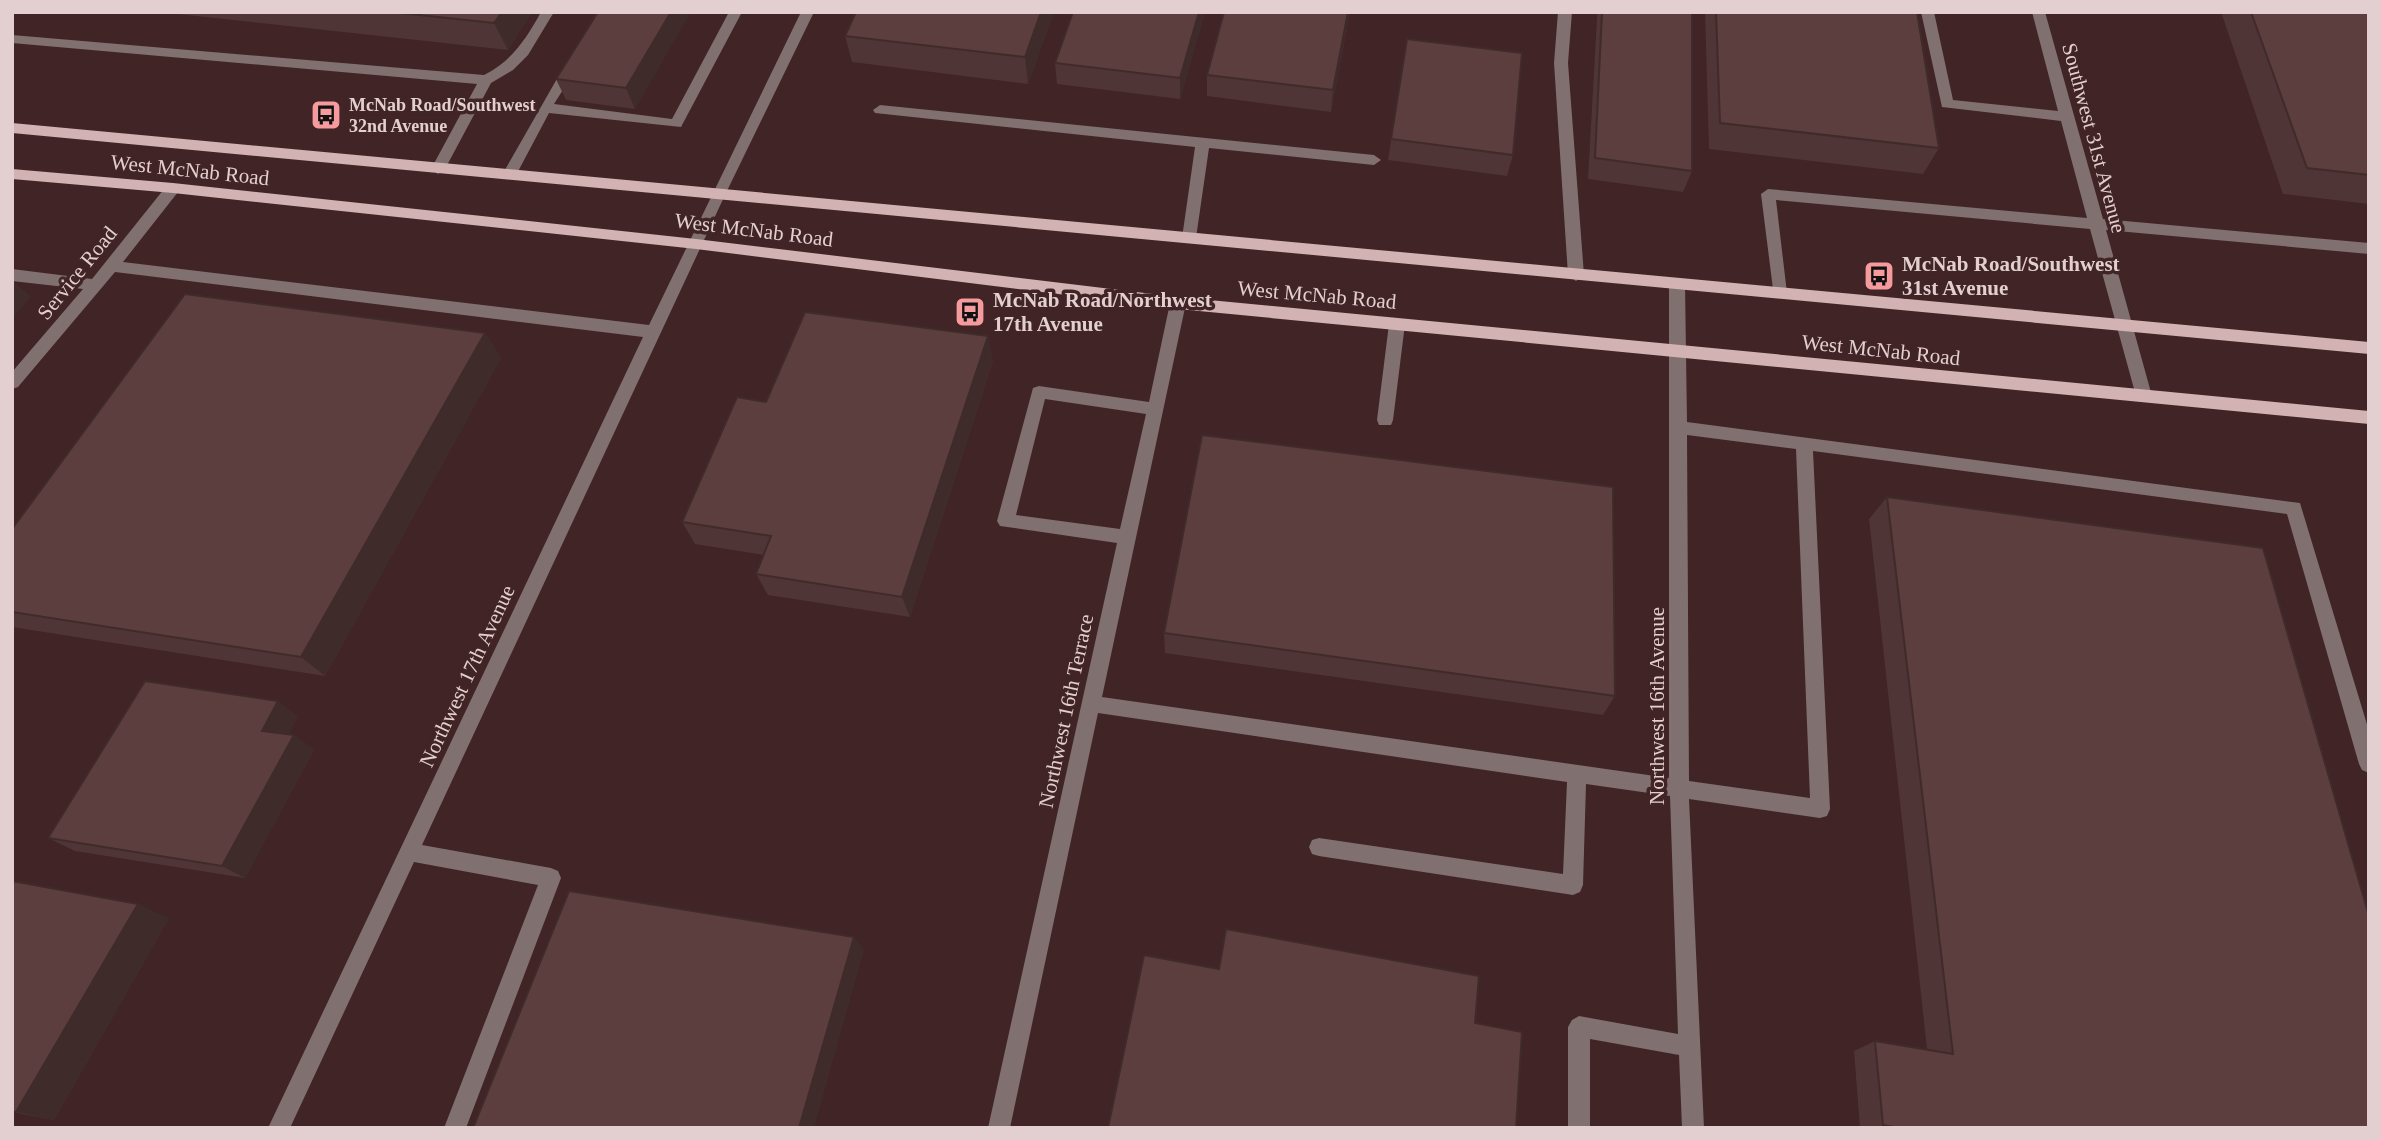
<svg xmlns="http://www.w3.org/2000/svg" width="2381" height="1140" font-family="'Times New Roman',serif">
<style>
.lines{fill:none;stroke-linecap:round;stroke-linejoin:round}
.minor{fill:#807070;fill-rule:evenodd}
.major{fill:#d2b2b2;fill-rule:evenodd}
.wall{fill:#4f3535}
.shaded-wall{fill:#402b2b}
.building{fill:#5c3e3e;stroke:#402b2b;stroke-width:2}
.labels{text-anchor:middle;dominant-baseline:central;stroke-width:7;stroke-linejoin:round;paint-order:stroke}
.far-poi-label{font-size:18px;font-weight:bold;fill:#e3cfcf;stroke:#412425;text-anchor:start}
.street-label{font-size:21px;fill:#e3cfcf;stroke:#412425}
.poi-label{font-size:21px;font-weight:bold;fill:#e3cfcf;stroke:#412425;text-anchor:start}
</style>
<rect width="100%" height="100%" fill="#412425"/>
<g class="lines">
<path class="minor" d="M541,12h13l-26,43 -15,15 -22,13 -46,86 -7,5 -7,-5 46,-85 -465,-41v-8l472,40c28,-14 42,-36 57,-63z
M729,12h13l-61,115 -132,-14 -35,66h-10l-2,-4 64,-112h10l2,3 -24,38 118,15z
M801,12h13l-89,183 -303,650 129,23 7,3 3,7 -95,250h-22l94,-243 -124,-23 -124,266h-22l375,-791 -528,-65 -97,115 -6,2v-17l71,-83 -71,-8v-12l80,10 76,-95h10l2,4 -2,4 -55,70 526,63z
M1558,12h14l-4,51 16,212 -8,6 -8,-6 -14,-212z
M1921,12h13l19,88 105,11 -26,-99h13l58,207 266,24v11l-263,-24 46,166 -8,6 -8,-6 -46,-167 -314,-29 11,93 -3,4h-10l-13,-103 7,-5 319,29 -26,-97 -119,-14z
M880,105l494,50 7,5 -7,5 -165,-17 -13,90 -7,5 -7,-5 13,-91 -320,-34 -2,-3z
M1677,278l8,6 2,138 613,81 69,228v42l-7,-3 -3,-6 -72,-250 -474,-63 17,358 -3,7 -7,2 -131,-19 15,329h-22l-3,-73 -89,-16v89h-22v-101l4,-7 7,-4 99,18 -8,-238 -84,-12 -3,101 -3,7 -7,3 -254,-39 -7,-2 -3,-7 3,-7 7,-2 244,36 4,-92 -469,-69 -88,415h-22l129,-585 -117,-17 -3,-5 36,-133 6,-2 110,16 21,-99 8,-6 5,2 3,4 -84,394 567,81v-494zM1045,399l101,15 -26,115 -104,-14zM1687,435l109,14 14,349 -121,-17z
M1397,318l8,6 -12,96 -2,5h-12l-2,-5 12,-96z"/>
<path class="major" d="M12,123l2357,219v12l-2357,-221z
M12,169l161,14 523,56 482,58 1191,114v13l-1191,-115 -482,-60 -523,-56 -161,-14z"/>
</g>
<path class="wall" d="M159,12h373l-24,38z
M598,12l37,97 -69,-9 -10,-21z
M1054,12l-26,72 -176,-22 -7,-26z
M1073,12h132l-25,87 -123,-15 -2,-21z
M1350,12l-19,100 -124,-16v-21z
M1598,12h4l90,159 -9,21 -95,-13 9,-161z
M1705,12h212l22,136 -16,26 -214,-25z
M2221,12h148v192l-86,-10z
M1407,39l106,116 -6,21 -119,-16z
M485,333l16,25 -176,318 -313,-49v-98z
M993,361l-83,256 -142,-22 -12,-21 8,-19 -69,-11 -13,-22 84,-120z
M1887,497l482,631h-509l-6,-77 21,-10 52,8 -58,-530z
M1164,633l451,63 -12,19 -438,-62z
M298,716l-10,19h6l20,15 -69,128 -170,-27 -27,-13z
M12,881l157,37 -115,202 -42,-8z"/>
<path class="shaded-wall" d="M502,12h30l-24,38 -14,-27z
M671,12h20l-56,97 -9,-21z
M1041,12h13l-26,72 -3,-27z
M1199,12h6l-25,87v-21z
M1348,12h2l-19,100 2,-22z
M12,280l19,17 -19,22z
M485,333l16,25 -176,318 -24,-19z
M988,336l5,25 -83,256 -8,-20z
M278,701l20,15 -15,29 -21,-14z
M294,735l20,15 -69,128 -23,-12z
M138,904l31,14 -115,202 -38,-8z
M854,937l10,13 -50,178h-15z"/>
<path class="building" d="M391,12h111l-8,11z
M598,12h73l-45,76 -70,-9z
M856,12h185l-16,45 -180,-21z
M1073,12h126l-19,66 -125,-15z
M1224,12h124l-15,78 -126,-15z
M1602,12h90v159l-97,-13z
M1716,12h201l22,136 -219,-25z
M2251,12h118v163l-62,-7z
M1407,39l115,14 -9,102 -122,-16z
M185,294l300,39 -184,324 -289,-45v-83z
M805,312l183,24 -86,261 -146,-23 15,-38 -89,-14 55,-125 29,5z
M1202,435l411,52 2,209 -451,-63z
M1887,497l376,51 106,368v212h-470l-16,-3 -8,-84 78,13z
M145,681l133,20 -16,30 32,4 -72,131 -174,-28z
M12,881l126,23 -122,208 -4,-1z
M569,891l285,46 -55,191h-326z
M1226,929l253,47 -4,47 47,9 -6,96h-408l36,-173 75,14z"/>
<defs>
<g id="bus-square" transform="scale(1.575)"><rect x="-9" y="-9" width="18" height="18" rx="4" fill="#f59b9d" stroke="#412425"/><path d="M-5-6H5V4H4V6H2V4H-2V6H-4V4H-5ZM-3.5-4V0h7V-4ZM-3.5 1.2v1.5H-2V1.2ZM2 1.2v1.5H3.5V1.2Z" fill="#111"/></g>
</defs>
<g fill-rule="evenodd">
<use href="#bus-square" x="326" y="115"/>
<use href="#bus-square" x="1879" y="276"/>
<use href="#bus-square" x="970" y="312"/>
</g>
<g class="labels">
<g class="far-poi-label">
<text x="349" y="105">McNab Road/Southwest<tspan x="349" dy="21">32nd Avenue</tspan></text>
</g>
<g class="street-label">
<text transform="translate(2094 138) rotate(75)">Southwest 31st Avenue</text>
<text transform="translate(190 170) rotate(6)">West McNab Road</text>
<text transform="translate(754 230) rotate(7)">West McNab Road</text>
<text transform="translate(77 273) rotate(-51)">Service Road</text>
<text transform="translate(1317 295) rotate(5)">West McNab Road</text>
<text transform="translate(1881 350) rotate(6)">West McNab Road</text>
<text transform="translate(467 676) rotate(-65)">Northwest 17th Avenue</text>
<text transform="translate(1657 706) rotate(-90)">Northwest 16th Avenue</text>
<text transform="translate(1066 711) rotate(-78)">Northwest 16th Terrace</text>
</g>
<g class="poi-label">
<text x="1902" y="264">McNab Road/Southwest<tspan x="1902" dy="24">31st Avenue</tspan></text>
<text x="993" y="300">McNab Road/Northwest<tspan x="993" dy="24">17th Avenue</tspan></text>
</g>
</g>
<rect width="2381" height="1140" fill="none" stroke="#e3cfcf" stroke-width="28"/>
</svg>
